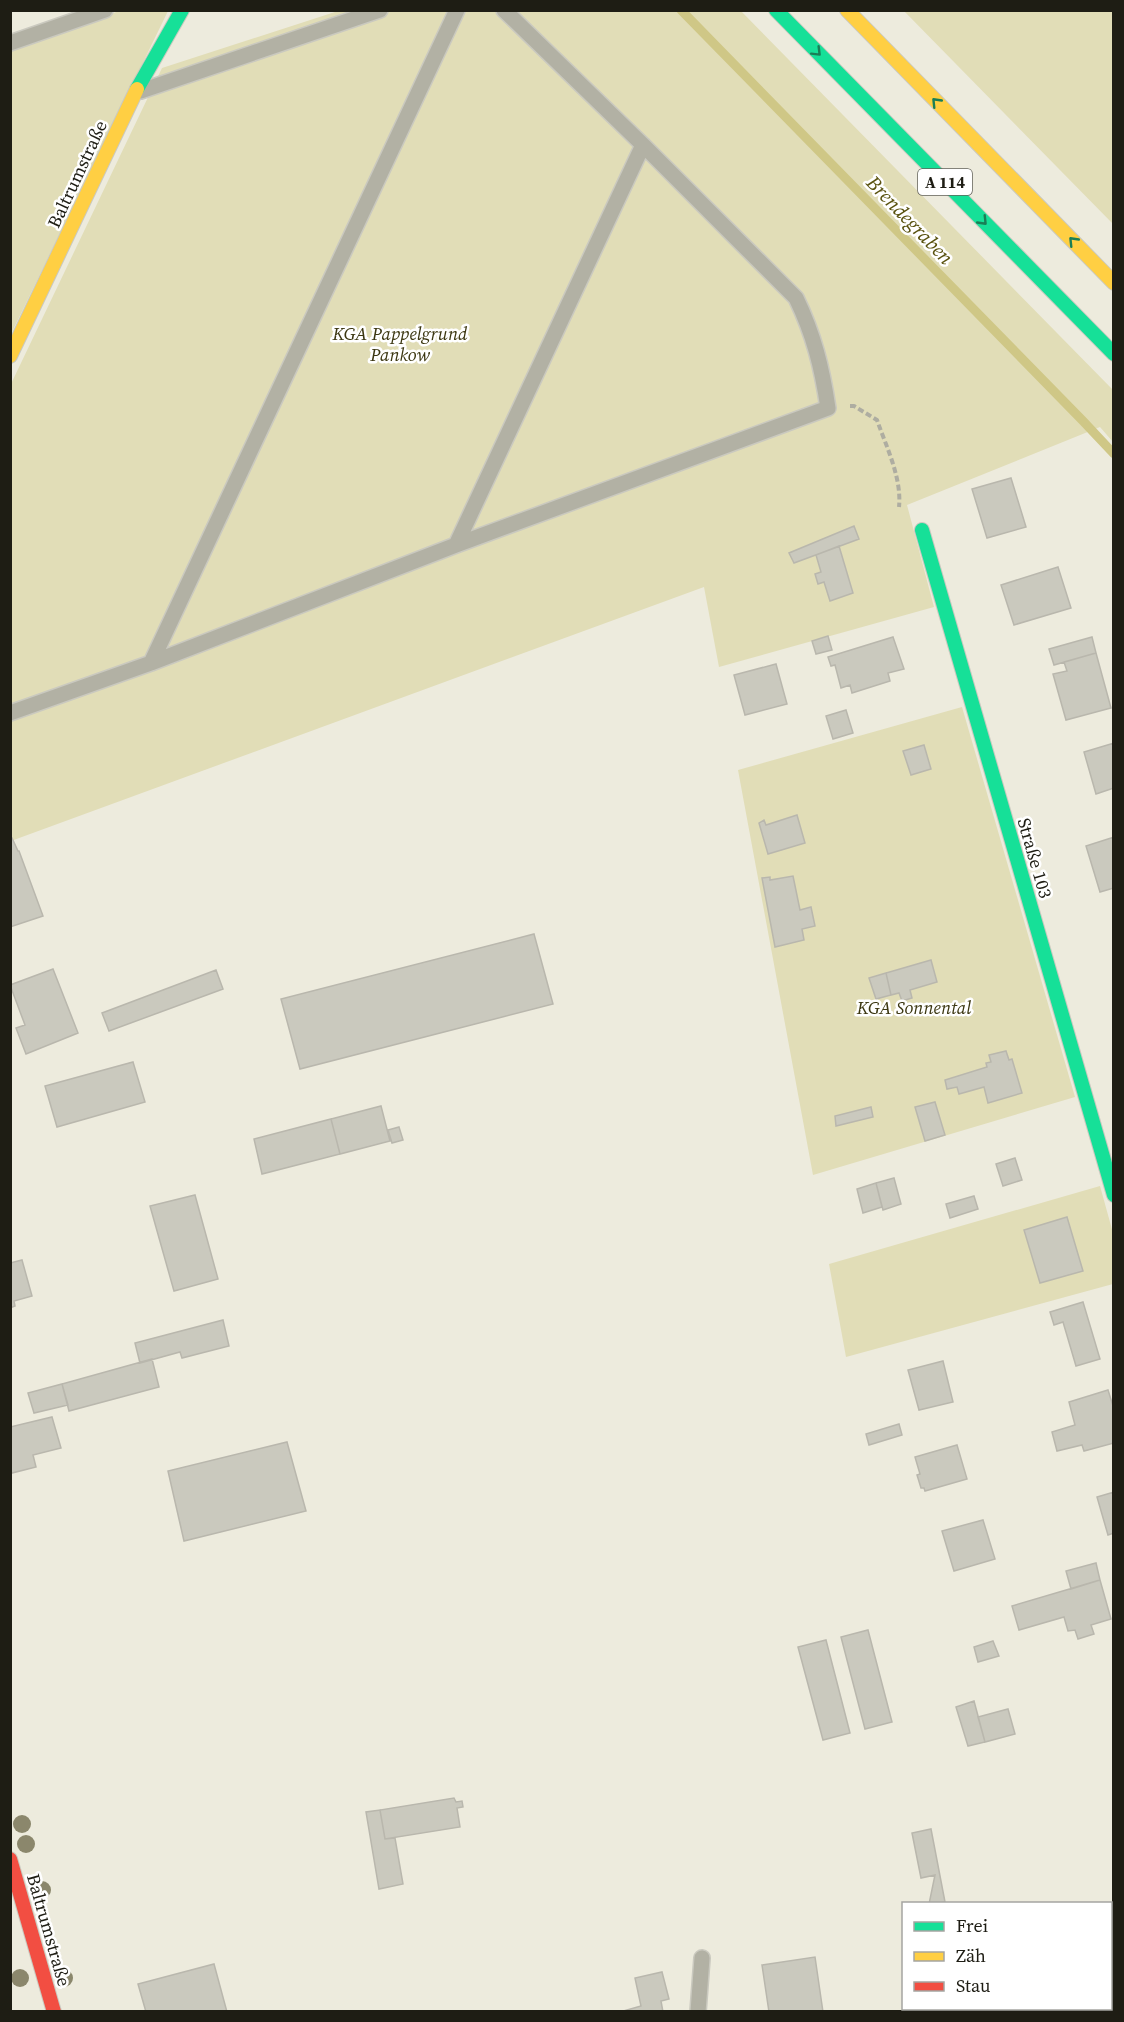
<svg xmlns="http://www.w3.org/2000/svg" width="1124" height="2022" font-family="'Source Serif 4',serif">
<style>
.green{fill:#e1ddb7}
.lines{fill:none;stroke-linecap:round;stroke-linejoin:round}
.stream{stroke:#cfc786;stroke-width:9}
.building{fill:#cac9be;stroke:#b9b7ad;stroke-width:1.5}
.lane-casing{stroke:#cac9bf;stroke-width:18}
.fast-casing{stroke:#cac9bf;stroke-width:16}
.slow-casing{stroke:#cac9bf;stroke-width:16}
.jam-casing{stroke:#cac9bf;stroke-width:16}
.path{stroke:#aeada1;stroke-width:4;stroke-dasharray:6 3;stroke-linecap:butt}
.lane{stroke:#b2b1a4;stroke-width:15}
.fast{stroke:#16e098;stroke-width:14}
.slow{stroke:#ffcf43;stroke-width:14}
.jam{stroke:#f24e42;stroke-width:14}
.tree{fill:#8b876c}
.oneway{stroke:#1a7e56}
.labels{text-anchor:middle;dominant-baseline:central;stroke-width:5;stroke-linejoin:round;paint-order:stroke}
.shield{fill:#fff;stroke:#62615a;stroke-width:1.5}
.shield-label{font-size:16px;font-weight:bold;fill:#1e1d14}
.street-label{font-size:18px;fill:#1e1d14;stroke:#fff}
.park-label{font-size:18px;font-style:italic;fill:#3b3610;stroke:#fff}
.water-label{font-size:20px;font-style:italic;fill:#5a5310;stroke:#fff}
</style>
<rect width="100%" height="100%" fill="#edebdd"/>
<path class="green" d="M119,11h49l-157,323v-285z
M338,11h403l372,379v52l-13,-15 -193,78 27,102 -215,60 -15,-80 -693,254 -1,-455 152,-318z
M904,11h209v213z
M962,707l113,390 -262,78 -75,-405z
M1100,1186l13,47v51l-267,73 -17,-93z"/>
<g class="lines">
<path class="stream" d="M681,10l402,411 31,33"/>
</g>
<path class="building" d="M1011,478l15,49 -39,11 -15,-49z
M854,526l5,13 -65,24 -5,-10z
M839,546l14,47 -23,8 -6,-19 -6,2 -3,-10 6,-2 -5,-17z
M1058,567l13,41 -57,17 -13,-40z
M828,636l4,14 -16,4 -4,-13z
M893,637l11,32 -16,4 2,8 -38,12 -2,-8 -9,3 -6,-23 -4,1 -3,-9z
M1092,637l4,16 -42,12 -5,-16z
M1096,653l15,55 -45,12 -13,-46 14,-3 -3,-9z
M776,664l11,40 -42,11 -11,-40z
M846,710l7,23 -20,6 -7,-23z
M1114,743v45l-18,6 -12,-42z
M924,745l7,24 -20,6 -8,-24z
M797,815l8,28 -37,11 -9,-31 5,-3 2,5z
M1114,837v51l-14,4 -14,-46z
M12,838l6,13h1l24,65 -33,11v-88z
M793,876l7,34 11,-3 4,19 -13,3 2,11 -29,7 -13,-69 8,-1v3z
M534,934l19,70 -253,65 -19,-70z
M931,960l6,22 -27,8 2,8 -10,3 -3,-8 -8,2 -5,-22z
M53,969l25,64 -52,21 -10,-26 9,-3 -15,-40z
M216,970l7,19 -114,42 -7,-18z
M886,973l5,22 -15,4 -7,-21z
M1006,1051l3,9 3,-1 10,34 -34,10 -4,-16 -25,7 -2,-7 -10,2 -2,-9 42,-13 -1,-4 5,-1 -2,-7z
M133,1062l12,40 -88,25 -12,-41z
M935,1102l10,33 -20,6 -10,-34z
M381,1106l9,35 -50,13 -9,-35z
M871,1107l2,10 -37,9 -1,-10z
M331,1119l9,35 -78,20 -8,-35z
M399,1127l4,13 -11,3 -4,-13z
M1015,1158l7,22 -19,6 -7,-22z
M894,1178l7,26 -18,6 -7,-27z
M876,1183l6,24 -19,6 -6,-24z
M195,1195l23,84 -44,12 -24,-85z
M974,1196l4,13 -28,9 -4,-14z
M1067,1217l16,54 -43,12 -16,-53z
M22,1260l10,36 -18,5 1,5 -5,2v-45z
M1083,1302l17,57 -24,7 -13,-44 -9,3 -4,-13z
M223,1320l6,26 -47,12 -2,-6 -40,11 -5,-20z
M152,1359l7,28 -90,24 -7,-27z
M943,1361l10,41 -34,8 -11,-40z
M62,1384l6,21 -34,8 -6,-20z
M1108,1390l6,19v34l-30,8 -2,-6 -25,6 -5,-19 23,-7 -6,-23z
M52,1417l9,31 -28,7 3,12 -24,6 -2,-5v-41z
M899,1424l3,11 -33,10 -3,-11z
M287,1442l19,69 -122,30 -16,-70z
M957,1445l10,34 -42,12 -1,-3h-3l-4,-13 3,-1 -5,-17z
M1114,1492v41l-6,2 -11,-38z
M983,1520l12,39 -41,12 -12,-40z
M1096,1563l4,17 -29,9 -5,-18z
M1100,1580l11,39 -20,6 3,9 -16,5 -3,-9 -7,1 -4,-14 -45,13 -7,-24z
M868,1630l24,92 -27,7 -24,-92z
M826,1640l24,93 -27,7 -25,-93z
M993,1641l6,15 -21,6 -4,-15z
M974,1701l11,41 -17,4 -12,-39z
M1008,1709l7,25 -30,8 -7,-25z
M454,1798l2,4 6,-1 1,6 -6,1 3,19 -75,12 -5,-29z
M380,1810l5,29 10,-1 8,46 -24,5 -13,-77z
M931,1829l14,73 -10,2h-6l6,-29 -14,3 -9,-45z
M815,1957l8,55h-54l-7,-47z
M214,1964l13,48h-81l-8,-28z
M662,1972l7,27 -8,2 2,11h-43l21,-6 -6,-28z
M941,2008h23l1,4h-23z
M964,2008h24v4h-23z
M1051,2008h18l1,4h-19z
M1069,2008h20l1,4h-20z"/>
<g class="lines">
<g class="lane-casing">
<path id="lane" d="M10,43l95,-33
M141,91l239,-81
M456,545l187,-400
M151,663l306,-653
M10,713l141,-50 305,-118 372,-137c-6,-40 -14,-73 -32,-110l-153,-153 -139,-135
M698,2012l4,-54"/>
</g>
<g class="fast-casing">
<path id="fast" d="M776,10l338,344
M137,89l45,-79
M922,530l192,665"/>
</g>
<g class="slow-casing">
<path id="slow" d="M847,10l267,273
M10,356l127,-267"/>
</g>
<g class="jam-casing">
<path id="jam" d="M10,1859l44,153"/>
</g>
<path class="path" d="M850,406h4l23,14c9,26 25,58 22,87"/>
<use href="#lane" class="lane"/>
<use href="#fast" class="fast"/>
<use href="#slow" class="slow"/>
<use href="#jam" class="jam"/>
</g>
<g class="tree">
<circle cx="22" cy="1824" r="9"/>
<circle cx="26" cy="1844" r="9"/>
<circle cx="42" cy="1890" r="9"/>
<circle cx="20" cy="1978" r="9"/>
<circle cx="64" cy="1978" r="9"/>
</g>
<defs><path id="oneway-chevron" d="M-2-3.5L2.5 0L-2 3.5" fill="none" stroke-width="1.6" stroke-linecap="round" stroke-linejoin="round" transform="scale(1.5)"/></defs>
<g class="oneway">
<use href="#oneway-chevron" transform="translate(817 52) rotate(45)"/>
<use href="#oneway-chevron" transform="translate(936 102) rotate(-134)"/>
<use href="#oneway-chevron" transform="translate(983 221) rotate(46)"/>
<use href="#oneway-chevron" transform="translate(1073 241) rotate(-134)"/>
</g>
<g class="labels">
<rect class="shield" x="918" y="169" width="54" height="26" rx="4.5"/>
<g class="shield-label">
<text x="945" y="182">A 114</text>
</g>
<g class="street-label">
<text transform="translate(77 174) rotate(-65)">Baltrumstraße</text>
<text transform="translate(1035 858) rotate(74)">Straße 103</text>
<text transform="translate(49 1930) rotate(74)">Baltrumstraße</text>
</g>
<g class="park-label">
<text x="400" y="333">KGA Pappelgrund<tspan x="400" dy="21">Pankow</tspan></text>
<text x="914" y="1007">KGA Sonnental</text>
</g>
<g class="water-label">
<text transform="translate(910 220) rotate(46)">Brendegraben</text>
</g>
</g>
<rect width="1124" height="2022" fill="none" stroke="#1e1d14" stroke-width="24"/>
<rect x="902" y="1902" width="210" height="108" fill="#ffffff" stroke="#a5a5a1" stroke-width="1.5"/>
<rect x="914" y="1922" width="30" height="9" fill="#16e098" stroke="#a5a5a1" stroke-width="1.5"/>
<text x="956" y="1932" font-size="18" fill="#1e1d14">Frei</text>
<rect x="914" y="1952" width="30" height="9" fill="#ffcf43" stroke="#a5a5a1" stroke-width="1.5"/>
<text x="956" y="1962" font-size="18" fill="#1e1d14">Zäh</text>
<rect x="914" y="1982" width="30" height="9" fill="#f24e42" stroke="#a5a5a1" stroke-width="1.5"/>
<text x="956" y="1992" font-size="18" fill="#1e1d14">Stau</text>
</svg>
